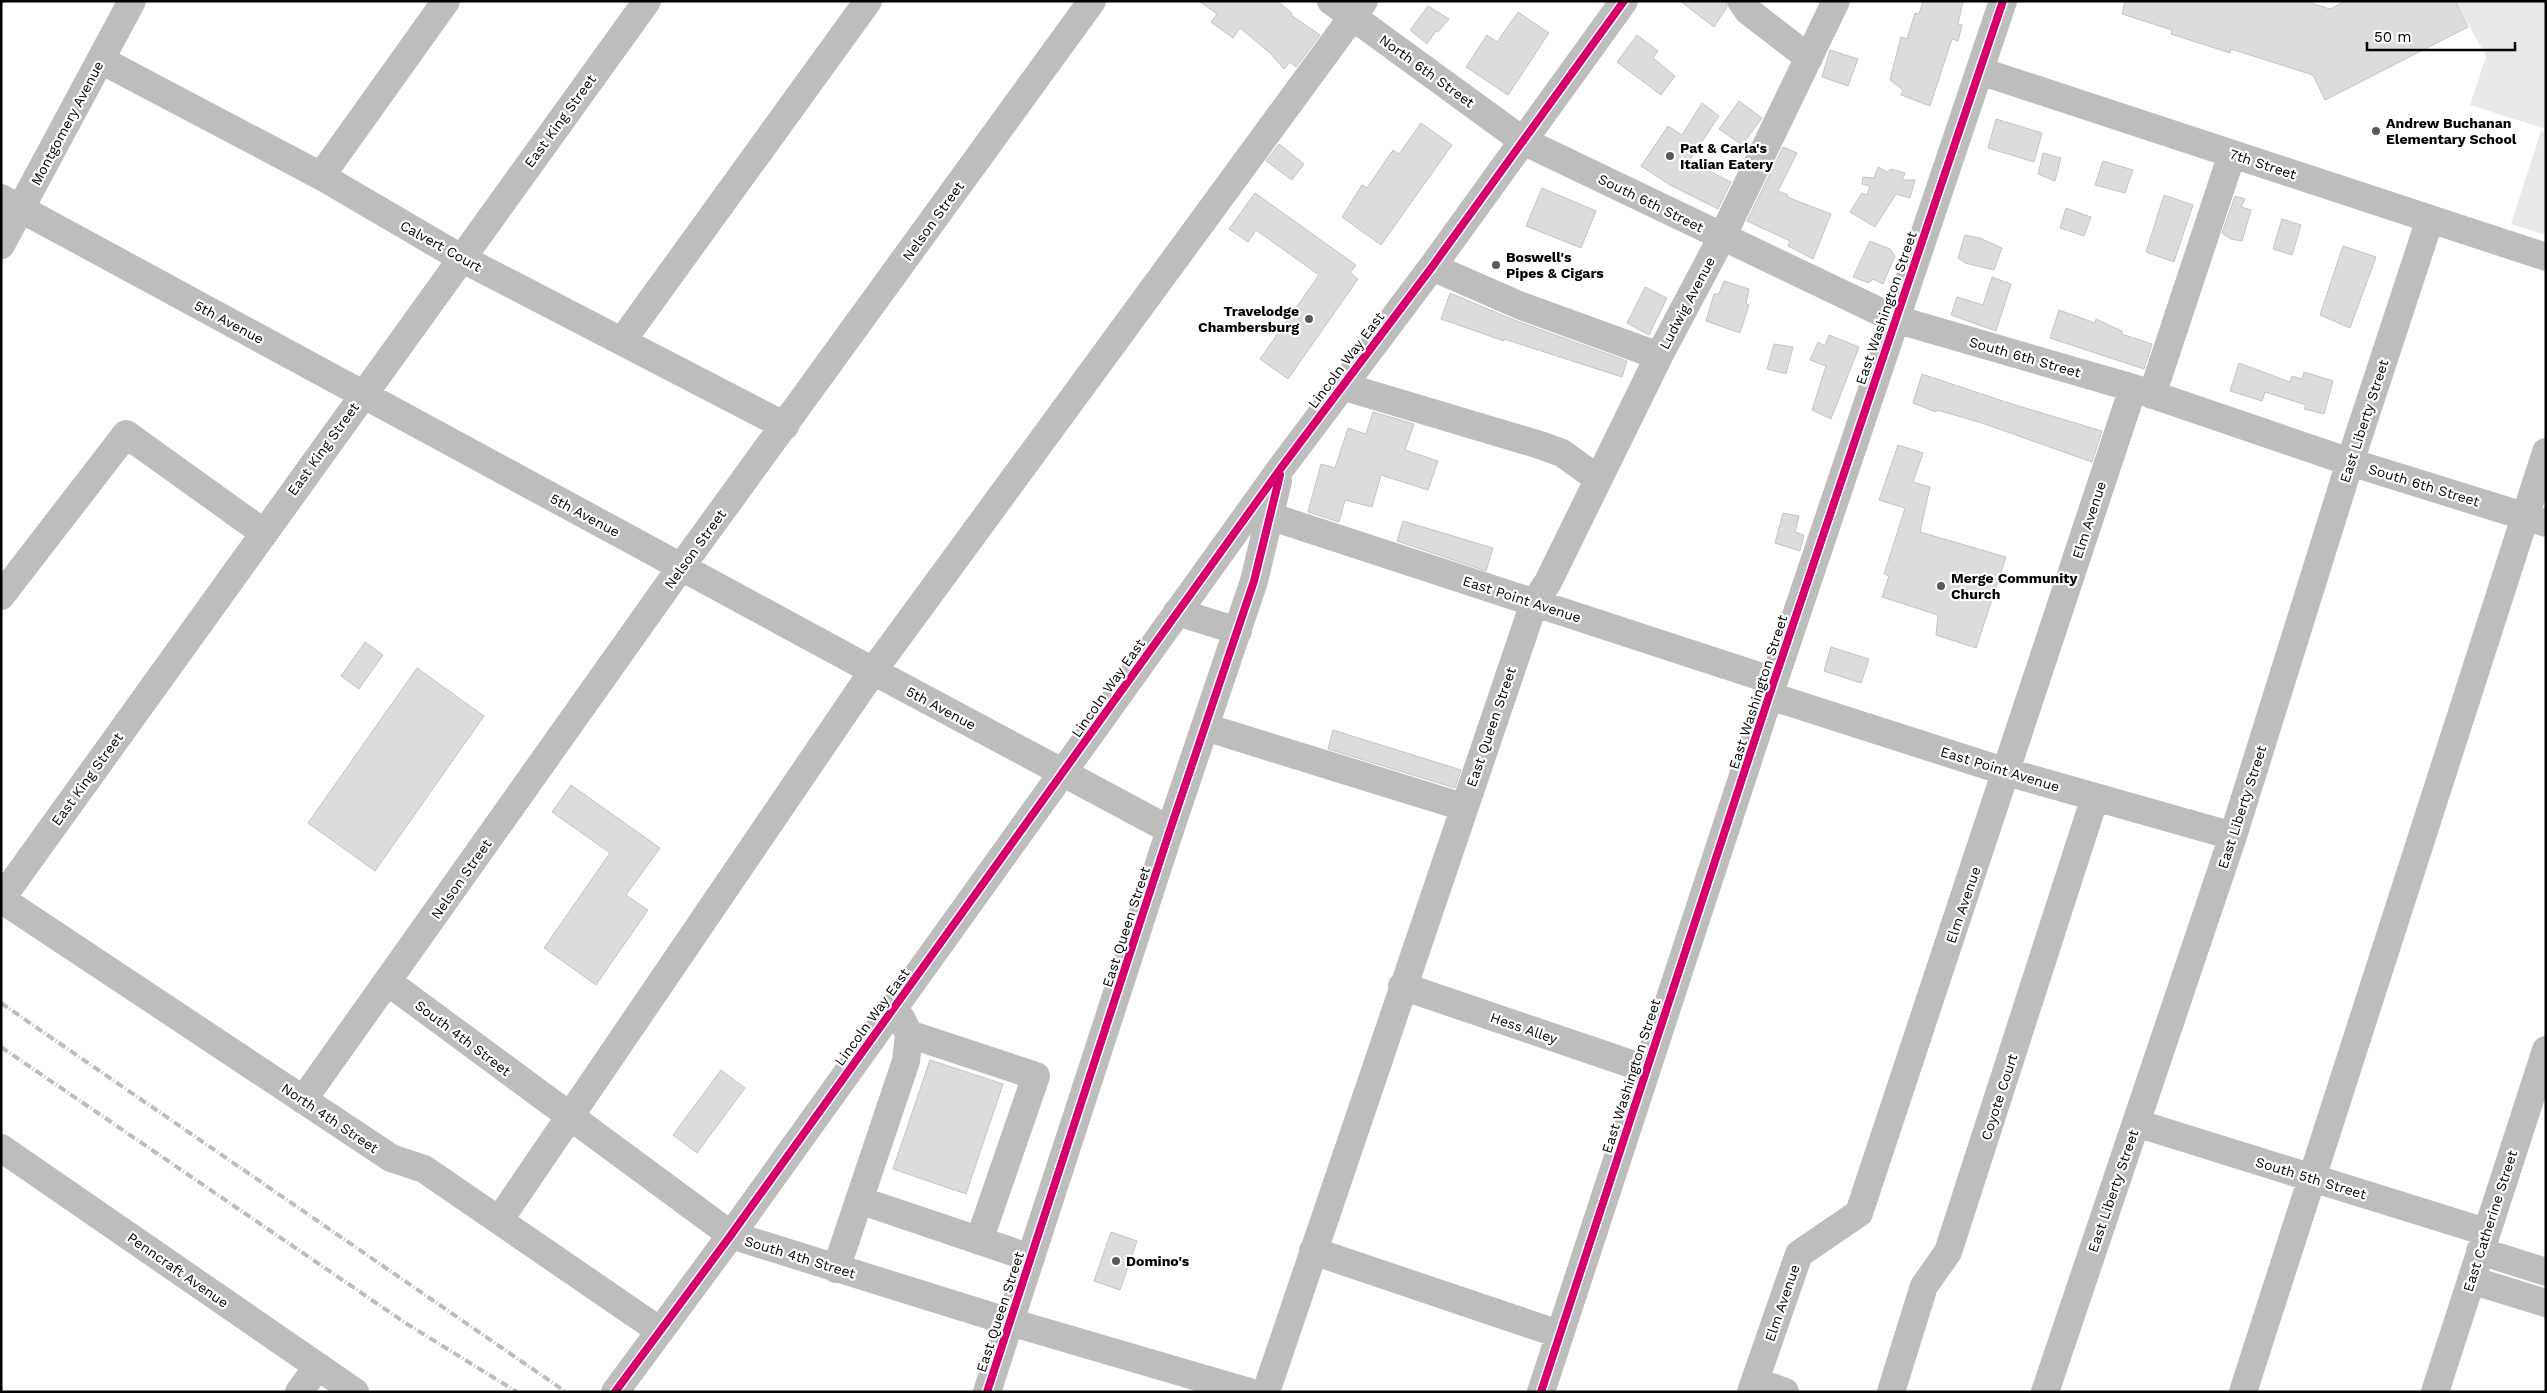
<svg xmlns="http://www.w3.org/2000/svg" width="2547" height="1393" font-family="'Work Sans',sans-serif">
<style>
.green{fill:#e9e9e9}
.building{fill:#dcdcdc;stroke:#c4c4c4}
.lines{fill:none;stroke-linecap:round;stroke-linejoin:round}
.minor{stroke:#bdbdbd;stroke-width:28}
.highway{stroke:#bdbdbd;stroke-width:28}
.rail{stroke:#bdbdbd;stroke-width:4;stroke-dasharray:8 2.5 1 2.5;stroke-linecap:butt}
.cycleway-casing{stroke:#fff;stroke-width:11}
.cycleway{stroke:#d6006c;stroke-width:8}
.poi-dot{fill:#595959;stroke:#fff;stroke-width:2}
.labels{text-anchor:middle;dominant-baseline:central;stroke-width:4.5;stroke-linejoin:round;paint-order:stroke}
.street-label{font-size:14px;fill:#000;stroke:#fff}
.poi-label{font-size:14px;font-weight:bold;fill:#000;stroke:#fff;text-anchor:start}
</style>
<rect width="100%" height="100%" fill="#fff"/>
<path class="green" d="M2455,1h91v128l-76,-24 16,-49z
M2541,131l5,1v103l-35,-11z"/>
<path class="building" d="M1199,1h78l15,12 -1,2 29,20 -24,32 -6,-5 -6,7 -14,-16 -30,-25 -7,10 -22,-16 6,-8z
M1680,1h46l1,6 -13,20z
M1923,1h40l-5,23 4,1 -4,16 -6,-2 -22,67 -29,-11 2,-5 -13,-10 11,-43 6,2 8,-26 4,1z
M2125,1h179l26,8 15,-8h110l13,26 -143,73 -12,-25 -82,-26 -1,4 -59,-19 1,-4 -50,-16z
M1428,6l21,13 -11,13 -2,-1 -9,13 -17,-14z
M1518,12l31,21 -41,62 -42,-28 21,-32 10,7z
M1637,35l21,16 -5,7 22,18 -14,19 -44,-33z
M1830,50l28,9 -10,27 -26,-9z
M1739,101l23,17 -20,27 -23,-16z
M1702,103l17,13 -30,45 42,21 -13,27 -48,-24 -29,-19 27,-40 14,9z
M1996,119l46,14 -8,29 -46,-14z
M1421,123l31,22 -71,100 -39,-28 20,-32 5,3 26,-38 6,4z
M1279,144l25,20 -12,16 -26,-19z
M1783,147l14,6 -19,38 10,4 -1,2 44,17 -18,45 -25,-13 2,-5 -43,-20z
M2043,153l18,5 -6,23 -17,-7z
M2103,161l30,9 -8,23 -30,-8z
M1878,167l9,5 4,-3 14,4 -3,7h13l-5,18 -14,-4 -21,33 -25,-15 12,-19 5,2 3,-9 -8,-2 1,-7 11,1z
M1542,188l54,23 -15,37 -55,-22z
M1255,193l101,72 -6,8 8,6 -70,100 -28,-20 59,-84 -63,-45 -8,12 -19,-13z
M2164,195l29,10 -19,57 -28,-10z
M2235,196l10,3 -4,8 10,3 -9,31 -11,-2 -9,-6z
M2066,208l25,9 -7,19 -24,-8z
M2282,219l19,6 -9,30 -19,-6z
M1965,235l15,3 22,10 -8,22 -29,-7 -7,-5z
M1870,241l20,8 5,7 -12,28 -10,-5 -4,4 -16,-6z
M2343,246l33,11 -26,71 -30,-13z
M1992,277l19,7 -15,47 -45,-16 6,-18 26,8z
M1724,281l25,8 -3,15 3,1 -9,28 -34,-12 8,-27h5z
M1645,287l22,11 -18,37 -22,-12z
M1450,293l64,27 113,41 -5,16 -118,-38v2l-63,-22z
M2059,310l36,13 1,-4 26,12v3l30,10 -8,25 -94,-31z
M1829,335l30,12 -28,72 -19,-9 14,-44 -16,-6 8,-18 7,4z
M1774,344l19,3 -7,27 -19,-5z
M2239,363l51,19 2,-6 10,3 2,-7 29,9 -9,33 -20,-5 2,-4 -41,-13 -3,9 -32,-10z
M1922,374l90,30 90,27 -10,31 -110,-39 -45,-13 -1,2 -23,-9z
M1373,412l41,12 -9,26 33,11 -10,29 -47,-15 -9,32 -27,-7 -6,22 -31,-10 13,-48 14,4 13,-40 18,6z
M1898,445l25,8 -10,29 17,5 -10,45 86,25 -30,91 -40,-13 2,-20 -56,-18 7,-21 -5,-2 21,-66 -26,-8z
M1783,513l16,3 -4,16 9,3 -4,16 -25,-8z
M1403,521l90,27 -7,23 -89,-30z
M365,642l18,13 -24,34 -18,-13z
M1831,647l38,12 -8,24 -37,-12z
M417,668l67,48 -109,155 -67,-48z
M1333,730l128,40 -6,18 -127,-39z
M571,785l89,63 -34,47 22,15 -52,75 -52,-37 66,-95 -58,-41z
M930,1060l73,24 -37,110 -73,-25z
M721,1070l24,18 -48,65 -24,-18z
M1111,1232l26,9 -17,49 -26,-9z"/>
<g class="lines">
<path class="minor" d="M1331,1l192,140 372,178 238,69 217,74 196,61
M1741,1l7,10 61,47
M101,60l220,116 140,82 324,168
M1980,71l566,186
M321,176l125,-175
M1,198l872,473 297,159
M1,245l131,-244
M1432,267l87,38 140,51
M622,341l246,-340
M1342,386l198,59 22,8 36,26
M2152,395l80,-241
M1269,516l505,165
M1,596l125,-162 138,99
M1770,696l237,76 226,64
M1205,727l258,80
M1,899l646,-898
M1,899l390,259 33,11 236,162
M388,982l343,253 279,87 239,70
M1402,986l244,83
M909,1034l127,42 -57,165
M303,1100l378,-533 411,-566
M2136,1123l350,109
M1,1148l354,244
M859,1200l172,58
M500,1219l373,-548 491,-670
M1313,1251l246,83
M2480,1251l66,21
M836,1269l70,-208 3,-27 -8,-16
M2471,1280l75,23
M1755,1381l30,11
M299,1392l19,-26
M1266,1392l268,-789 14,-21 111,-226 63,-119 114,-236
M1541,1392l233,-711 229,-680
M1751,1392l48,-138 60,-41 274,-825
M1891,1392l33,-106 24,-34 147,-455
M2045,1392l188,-556 117,-374 80,-243
M2243,1392l303,-940
M2435,1392l111,-342"/>
<path class="highway" d="M1177,612l61,19
M615,1392l116,-157 550,-767 151,-201 192,-266
M987,1392l183,-562 84,-249 24,-100"/>
<path class="rail" d="M1,1003l565,389
M1,1047l406,277 110,68"/>
<g class="cycleway-casing">
<path id="cycleway" d="M615,1392l116,-157 550,-767 151,-201 192,-266
M987,1392l183,-562 84,-249 26,-106
M1541,1392l233,-711 229,-680"/>
</g>
<use href="#cycleway" class="cycleway"/>
</g>
<g class="poi-dot">
<circle cx="2376" cy="131" r="5"/>
<circle cx="1670" cy="156" r="5"/>
<circle cx="1496" cy="265" r="5"/>
<circle cx="1309" cy="319" r="5"/>
<circle cx="1941" cy="586" r="5"/>
<circle cx="1116" cy="1261" r="5"/>
</g>
<g class="labels">
<g class="street-label">
<text transform="translate(1427 71) rotate(36)">North 6th Street</text>
<text transform="translate(560 121) rotate(-54)">East King Street</text>
<text transform="translate(67 123) rotate(-62)">Montgomery Avenue</text>
<text transform="translate(2263 164) rotate(18)">7th Street</text>
<text transform="translate(1651 203) rotate(26)">South 6th Street</text>
<text transform="translate(933 221) rotate(-54)">Nelson Street</text>
<text transform="translate(441 246) rotate(29)">Calvert Court</text>
<text transform="translate(1687 303) rotate(-62)">Ludwig Avenue</text>
<text transform="translate(1886 308) rotate(-71)">East Washington Street</text>
<text transform="translate(229 322) rotate(28)">5th Avenue</text>
<text transform="translate(2025 357) rotate(16)">South 6th Street</text>
<text transform="translate(1346 360) rotate(-53)">Lincoln Way East</text>
<text transform="translate(2364 421) rotate(-72)">East Liberty Street</text>
<text transform="translate(323 449) rotate(-54)">East King Street</text>
<text transform="translate(2424 485) rotate(17)">South 6th Street</text>
<text transform="translate(585 515) rotate(28)">5th Avenue</text>
<text transform="translate(2089 520) rotate(-72)">Elm Avenue</text>
<text transform="translate(695 549) rotate(-54)">Nelson Street</text>
<text transform="translate(1522 599) rotate(18)">East Point Avenue</text>
<text transform="translate(1108 688) rotate(-55)">Lincoln Way East</text>
<text transform="translate(1758 692) rotate(-72)">East Washington Street</text>
<text transform="translate(941 708) rotate(28)">5th Avenue</text>
<text transform="translate(1491 727) rotate(-71)">East Queen Street</text>
<text transform="translate(2000 769) rotate(17)">East Point Avenue</text>
<text transform="translate(87 779) rotate(-54)">East King Street</text>
<text transform="translate(2242 807) rotate(-72)">East Liberty Street</text>
<text transform="translate(461 879) rotate(-55)">Nelson Street</text>
<text transform="translate(1963 905) rotate(-71)">Elm Avenue</text>
<text transform="translate(1126 927) rotate(-72)">East Queen Street</text>
<text transform="translate(872 1017) rotate(-54)">Lincoln Way East</text>
<text transform="translate(1524 1028) rotate(19)">Hess Alley</text>
<text transform="translate(463 1038) rotate(37)">South 4th Street</text>
<text transform="translate(1631 1076) rotate(-72)">East Washington Street</text>
<text transform="translate(1999 1097) rotate(-72)">Coyote Court</text>
<text transform="translate(330 1118) rotate(34)">North 4th Street</text>
<text transform="translate(2311 1178) rotate(17)">South 5th Street</text>
<text transform="translate(2113 1191) rotate(-71)">East Liberty Street</text>
<text transform="translate(2490 1221) rotate(-72)">East Catherine Street</text>
<text transform="translate(800 1257) rotate(17)">South 4th Street</text>
<text transform="translate(178 1270) rotate(35)">Penncraft Avenue</text>
<text transform="translate(1782 1303) rotate(-71)">Elm Avenue</text>
<text transform="translate(1000 1312) rotate(-72)">East Queen Street</text>
</g>
<g class="poi-label">
<text x="2386" y="123">Andrew Buchanan<tspan x="2386" dy="16">Elementary School</tspan></text>
<text x="1680" y="148">Pat &amp; Carla's<tspan x="1680" dy="16">Italian Eatery</tspan></text>
<text x="1506" y="257">Boswell's<tspan x="1506" dy="16">Pipes &amp; Cigars</tspan></text>
<text x="1299" y="311" text-anchor="end">Travelodge<tspan x="1299" dy="16">Chambersburg</tspan></text>
<text x="1951" y="578">Merge Community<tspan x="1951" dy="16">Church</tspan></text>
<text x="1126" y="1261">Domino's</text>
</g>
</g>
<rect width="2547" height="1393" fill="none" stroke="#000000" stroke-width="5"/>
<path d="M2367 42v8h148v-8" fill="none" stroke="#000000" stroke-width="2.5"/>
<text x="2374" y="42" font-size="15" fill="#000000" stroke="#ffffff" stroke-width="4" paint-order="stroke">50 m</text>
</svg>
